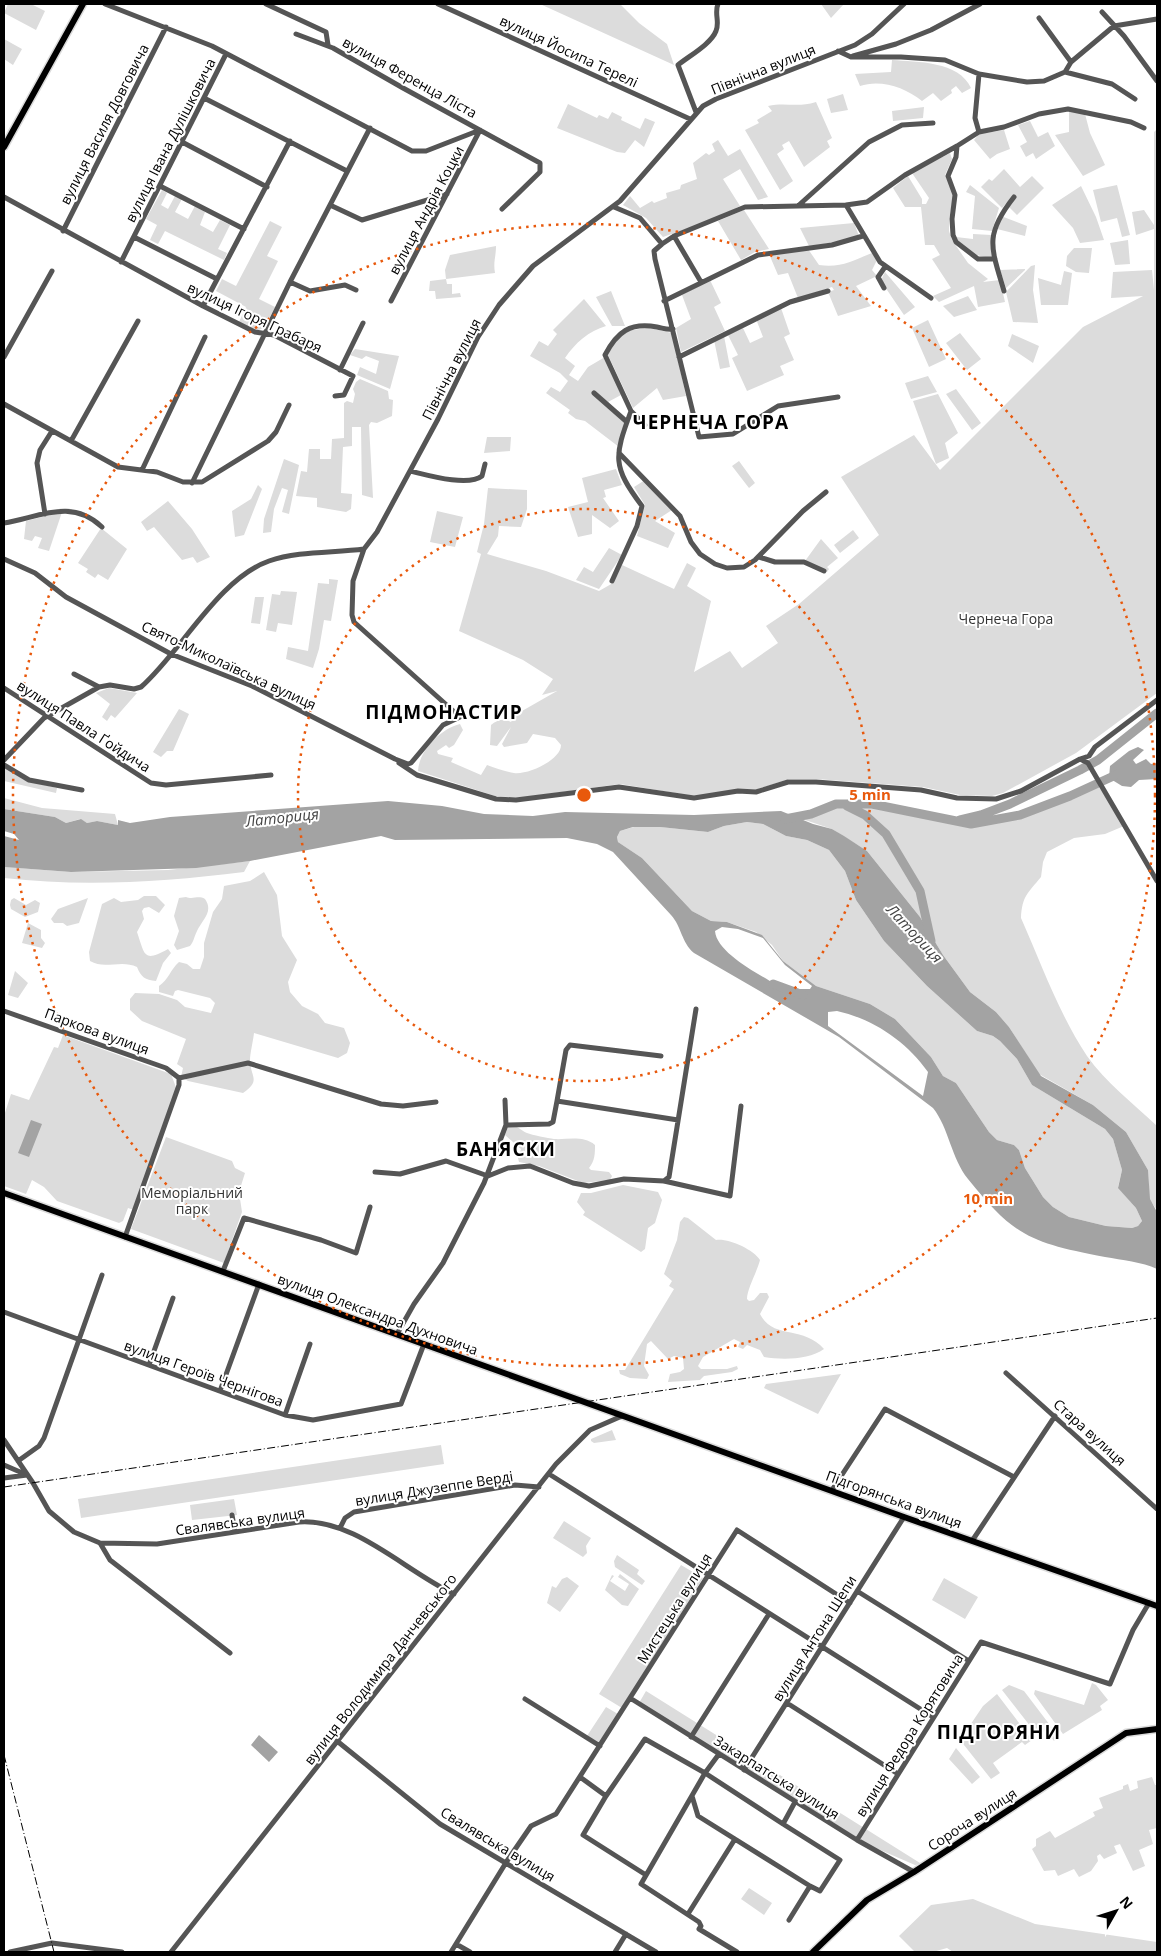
<svg xmlns="http://www.w3.org/2000/svg" width="1161" height="1956" font-family="'Open Sans',sans-serif">
<style>
.green{fill:#dcdcdc}
.water{fill:#a3a3a3;fill-rule:evenodd}
.lines{fill:none;stroke-linecap:round;stroke-linejoin:round}
.stream{stroke:#a3a3a3;stroke-width:1}
.river{stroke:#a3a3a3;stroke-width:9}
.major-casing{stroke:#dbdbdb;stroke-width:9}
.minor{stroke:#555;stroke-width:5}
.major{stroke:#000;stroke-width:6}
.rail{stroke:#000;stroke-width:1;stroke-dasharray:8 2.5 1 2.5;stroke-linecap:butt}
.ring{fill:none;stroke:#e8590c;stroke-width:2.5;stroke-dasharray:2.5 5}
.labels{text-anchor:middle;dominant-baseline:central;stroke-width:4;stroke-linejoin:round;paint-order:stroke}
.street-label{font-size:14px;fill:#000;stroke:#fff}
.park-label{font-size:14px;fill:#333;stroke:#fff}
.water-label{font-size:15px;font-style:italic;fill:#444;stroke:#fff}
.district-label{font-size:19px;font-weight:bold;letter-spacing:1px;fill:#000;stroke:#fff}
.centre{fill:#e8590c;stroke:#fff;stroke-width:2.5}
.ring-label{font-size:15px;text-anchor:middle;font-weight:bold;fill:#e8590c;stroke:#fff;stroke-width:4;stroke-linejoin:round;paint-order:stroke}
</style>
<rect width="100%" height="100%" fill="#fff"/>
<path class="green" d="M8,4h23l14,7 -9,19 -32,-17z
M540,4h80l19,19 28,21 7,21z
M821,4h23l-13,14z
M4,39l18,10 -9,16 -9,-6z
M892,60c25,2 67,1 79,28l-9,5 -6,-7 -5,4 1,3 -11,8 -8,-8 -11,8c-17,-14 -42,-22 -62,-15l-5,-12 36,-2z
M843,94l5,16 -17,3 -4,-14z
M816,102l16,36 -5,3 3,6 -26,20 -15,-26 -7,4 2,4 -7,5 16,27 -13,9 -35,-60 14,-7 -2,-3 15,-9 -4,-5c18,-4 29,2 48,-4z
M568,104l29,14 2,-3 9,4 4,-7 10,5 -1,3 19,9 5,-11 10,4 -11,25 -9,-7 -10,13 -8,-1 -60,-24z
M924,107l-1,11 -30,3 -1,-10z
M1069,111l16,3 5,19 15,32 -22,11 -28,-41 14,-3z
M1030,121l8,16 10,-5 7,14 -19,13 -3,-6 -7,4 -6,-11 7,-4 -9,-17z
M1157,129v564l-81,60 -73,40 -11,3 -32,-1 -37,-8 -107,-8h-27l-34,11 -62,6 -73,-12 -102,14 -23,-2 -77,-25c1,-20 22,-42 42,-47l3,6 -9,15 -5,3 -3,-3 -9,6 1,3 15,4 -2,4 30,13 6,-10c8,3 19,7 27,8 14,2 47,-13 47,-28l-6,-7 -22,-4 -6,9 -23,4 -2,-3 9,-17 -14,19 -7,-1 1,-20c6,-5 13,-7 20,-3l4,-7 42,-24 -15,4 11,-16 -30,-19 -64,-29 22,-77 -4,-2 7,-28 4,-36 39,2v19l-6,18 -22,-1 -1,10 -11,18 59,17 53,20 14,-8 9,-18 52,24 13,-26 9,5 -9,18 24,15 -17,71 36,-21 12,17 36,-25 -12,-17 33,-22 80,-69 -38,-58 73,-42 26,35 143,-143 60,-31 -32,2 2,-26 39,-2 2,20v-61l-18,6 -4,-23 12,-2 10,15v-93z
M1004,130l6,19 -13,5 -7,5 -16,-19 5,-6z
M718,140l10,16 12,-7 28,48 -10,3 -18,-31 -17,10 17,27 -25,13 -52,18 -17,-19 -23,-13 7,-9 10,12 12,-7 2,2 13,-5 -1,-5 14,-4 1,-4 16,-6 -4,-16 13,-10 3,2 6,-4 -3,-7z
M950,153l2,6 -7,16 9,18 -5,27v11l3,9 16,23 20,16 -5,3 17,-2 5,22 -27,5 -4,-21 -35,16 -6,-6 18,-8 -19,-29 8,-4 -6,-10h-9l-4,-38h-16l-12,-19 15,-12 14,23v5h4l3,-6 -17,-25z
M1004,169l16,18 12,-11 12,12 -27,27 -9,-9 8,-10 -2,-2 -12,14 -21,-21 8,-8 3,2z
M970,185l29,23 -7,23 -20,-2 3,-33 -9,-4z
M1117,185l13,50 -8,2 -5,-19 -16,4 -8,-32z
M1081,186l15,31 8,23 -24,3 -7,-15 -21,-23z
M162,190l5,3 -6,12 7,4 7,-13 7,3 -7,13 13,7 7,-13 10,6 -5,13 13,7 7,-12 10,5 -12,24 9,4 -3,7 -59,-29 -7,13 -8,-4 7,-15 -11,-6z
M744,210l25,39 -14,3 -14,8 -23,-39z
M1001,216l26,10 -2,10 -28,-7z
M270,221l12,6 -15,29 11,5 -19,38 16,8 -10,20 -8,4 -18,-9 7,-15 -30,-16 6,-12 14,7z
M854,223l5,13 -20,6 -30,4 -9,-18z
M973,234l18,1 3,23c-15,-1 -32,-5 -38,-21l17,2z
M1128,240l2,24 -15,1 -5,-22z
M496,246c0,11 -3,16 -1,27l-49,6 1,5h5v10l8,-1 1,4 -25,2 -1,-8h-6l1,-10 16,-2 -1,-9 5,-15z
M1074,248h18l-3,25 -13,-1 -10,-6 1,-10z
M808,249l11,16c22,3 33,-4 53,-12l5,7 -5,10 5,6 -21,10 15,20 -33,10 -10,-24 6,-2 -2,-3 -34,11 -10,-25 -10,2 -9,-21z
M1035,265l-2,25 5,33 -25,-1 -7,-30 25,-26z
M1025,269v1l-19,18 -6,-18z
M1064,271l8,2 -4,32h-27l-3,-27 23,7z
M885,272l30,35 -11,8 -21,-31 -1,-6z
M710,280l11,23 -7,4 11,24 -44,21 -5,-24 15,-9 -9,-24z
M611,291l14,35h-13l-16,-29z
M968,296l9,14 -23,7 -11,-11z
M584,299l22,27c-17,5 -31,17 -41,32l10,8 -6,9 9,6 10,-14 17,-10 16,38 -13,7 -14,-10 31,30 -6,25 -34,-26 -9,-2 -8,-6 2,-3 -24,-17 5,-6 9,5 8,-11 -8,-8 -30,-17 9,-15 9,5 9,-12 -4,-4z
M781,308l9,26 -6,3 10,23 -14,6 4,9 -37,16 -15,-33 6,-3 -10,-20 15,-7 7,15 13,-6 -7,-18z
M928,320l18,39 -17,8 -17,-39z
M650,328l22,5 14,63 -23,4 -6,-12 -24,20 -25,-53c11,-24 17,-25 42,-27z
M960,333l21,26 -14,11 -21,-27z
M1012,334l27,12 -6,17 -25,-17z
M724,336l6,31 -10,2 -6,-29z
M355,349l44,7 -9,33 -33,-14 3,-8 16,7 3,-13 -13,-5 -4,3 -12,-4z
M928,376l9,16 -26,7 -6,-16z
M360,379l28,12 1,8 4,1 -1,16 -15,7 -6,-1 -2,3 4,73 -11,-3 -1,-68h-9v19l-9,1 -2,46 11,1 -1,15 -5,3 -29,-5v-9l-21,-2 5,-25 6,1 2,-23h11v10h11l1,-20 12,-1v-35l3,-2 6,2 2,-9 -2,-5 3,-7z
M956,389l25,34 -9,7 -26,-36z
M938,394l20,39 -13,10 4,15 -13,6 -23,-63z
M487,437h24l-1,14 -26,2z
M284,459l15,6 -10,49 -7,-2 6,-22 -6,-2 -8,21 -3,23 -8,1 1,-14z
M739,461l16,22 -6,5 -17,-22z
M616,469l6,16 -18,5 2,7 -3,1 16,23 -9,7 -18,-13v19l-14,3 -10,-30 20,-5 -6,-24z
M645,480l27,30 -17,11 20,12 -7,15 -31,-12 8,-31 -11,-18z
M258,485l4,4 -18,46 -9,2 -3,-26 19,-12z
M168,501l24,28 18,28 -13,6 -4,-6 -11,3 -28,-33 -7,4 -6,-9z
M437,511l26,6 -8,30 -25,-5z
M62,512l-13,39 -11,-3 4,-10 -7,-2 -3,5 -8,-2 2,-18z
M101,528l26,21 -19,31 -10,-6 -3,4 -9,-6 2,-3 -10,-6z
M853,530l6,8 -19,15 -6,-8z
M821,539l17,19 -11,9 2,2 -2,3 -22,-11z
M609,548l13,7 -23,34 -23,-9 8,-13 9,5z
M329,579l9,1 -7,41 -7,-1 -5,29 -6,19 -27,-9 2,-12 20,4 10,-68 11,1z
M281,591l16,1 -5,33 -14,-2 -2,9 -10,-2 6,-36 8,1z
M255,597h9l-4,27 -9,-1z
M109,688l28,5 -22,25 -4,-3 -4,6 -5,-4 8,-13 -14,-11z
M179,709l10,5 -16,37h-6l-6,6 -8,-5z
M4,767l20,13 33,8 -1,5 -52,-12z
M1096,784l12,14 16,28 -19,8 -31,4 -27,14 -4,10 -2,15c-13,16 -19,19 -20,41 20,45 38,96 66,138 18,26 47,48 70,70v84l-8,-11 -1,-29 -22,-38 -33,-27 -54,-31 -30,-47 -13,-15 -26,-20 -27,-37 -23,-38 -53,-66 -35,-22 -39,-13 18,-2 29,-10 11,3 21,-3 99,20 49,-9z
M4,798l38,10 73,6 3,11 -21,-4 -10,2 -7,-4 -14,4 -11,-6 -51,-8z
M747,822l16,2 23,12 21,4 22,10 16,21 11,29 28,41 43,45 50,45 16,5 7,5 17,18 15,26 73,44 8,10 9,31 -4,17 18,21 6,13 -4,5 -6,2 -26,-2 -37,-9 -16,-10 -10,-10 -18,-29 -6,-18 -5,-5 -17,-5 -8,-8 -33,-49 -13,-7 -12,-19 -36,-38 -25,-15 -54,-18 -33,-25 -11,-16 -16,-13 -29,-10 -16,-1 -19,-10 -50,-53 -24,-16 -1,-5 3,-6 14,-4h26l48,5 16,-6z
M250,861l-6,11c-79,10 -161,15 -240,6v-11l67,5 97,-2z
M264,872l13,23 5,41 15,24 -9,22 2,10 12,14 16,8 7,9 19,5 6,15 -3,10 -9,5 -84,-25c-1,9 -4,20 -4,28 1,17 11,19 -7,32l-55,-12 -7,-4 2,-9 -6,-4 9,-25 -44,-18 -12,-11v-11l5,-6 24,1 18,6 8,7 26,6 4,-10 -5,-5 -32,-8 -3,1 -2,5 -14,-4v-6c10,-7 11,-16 20,-24l8,2 6,5h7l4,-12v-14l9,-31 9,-13 2,-13 26,-5z
M144,896h12l9,9 -6,8 -10,-6 -5,1 -2,3 2,8 -7,13c8,23 6,31 31,17l3,4 -8,10 -7,18c-11,-1 -15,-4 -19,-14 -16,-8 -32,3 -47,-6l-1,-9 13,-48 12,-6 7,4 17,-2z
M186,897c7,3 12,-2 19,2 9,13 -3,21 -8,32 -3,6 -3,10 -7,15l-13,4 -3,-5 5,-14 -5,-15 5,-18z
M14,898l12,7 9,-5 5,3 -2,9 -13,5 -14,-8 -1,-4 1,-5z
M88,898l-9,25 -12,3 -4,-3h-9l-3,-4 7,-10z
M28,923l13,7v8l4,5 -3,5 -20,-5z
M15,971l13,12 -10,15 -10,-3z
M63,1035l108,39 6,16 -43,120 -6,-2 -5,13 -4,2 -62,-22 -13,-14 -12,-7 -6,14 -22,-8v-70l7,-22 18,6 25,-53 4,1z
M514,1126c5,1 8,5 13,7 5,2 21,5 27,6 13,1 29,-4 41,6 0,8 0,16 -6,23l2,2 18,2 3,4 -2,4 -27,3 -44,-17 -20,-4 -1,-4 3,-9 -16,-14 3,-8z
M166,1137l66,24 3,7 10,5 -6,19 3,20 -18,51 -93,-34z
M623,1185l35,7 4,8 -7,23 -7,5 -3,21 -4,3 -58,-37 2,-3 -8,-10 4,-9h10z
M684,1217l4,1 28,22c12,-2 37,9 44,20 -3,12 -13,29 -13,39l2,2 5,-1 6,-7h7l2,4 -9,17c13,26 43,11 64,35 -15,11 -42,11 -60,8l-4,-7 -13,-5 -4,4 -5,-2 2,-5 -6,-3 -31,18 -5,9 3,3h26l10,-3 1,3 -6,3 -28,4 -4,4 -32,2 2,-8 10,-2 4,-3 -1,-11 -9,-2 -6,3 -17,-18 -4,3 -3,22 5,9 -2,4 -17,-1 -10,-4 -1,-4h6l49,-81 -5,-3 3,-5 -8,-7 13,-34 3,-18z
M841,1374l-23,40 -54,-26 2,-4z
M612,1430l4,10 -22,3 -3,-2v-2z
M441,1445l3,19 -363,54 -3,-19z
M234,1499l3,16 -45,5 -2,-15z
M564,1521l27,17 -5,8 1,7 -4,4 -30,-19z
M617,1555l22,15 -2,4 8,7 -3,4 -27,-18 -1,-6z
M681,1565l22,13 -81,130 -23,-14z
M620,1574l19,15 -11,17 -6,-1 -17,-15 7,-15 2,1 -4,5 15,10 4,-7 -11,-7z
M567,1577l12,9 -19,26 -13,-9 5,-17 4,2 6,-9z
M944,1578l34,19 -13,22 -33,-19z
M1092,1683l4,2 12,15 -8,6 2,4 -39,24 -29,-40 1,-4 49,15z
M1009,1685l15,6 35,46 -5,4 -8,-11 -8,6 -36,-46z
M646,1691l274,172 1,1 -6,1 -44,-19 -232,-143z
M997,1694l35,46 -7,5 -3,-3 -29,21 7,10 -9,6 -31,-39 23,-34z
M606,1707l12,7 -19,30 -12,-8z
M956,1748l24,29 -8,7 -23,-25z
M1152,1777l3,8h2v43l-8,2 4,14 -14,6 6,16 -12,5 -13,-27 -6,2 3,7 -13,6 -4,-5 -3,2 1,5 -7,10 -12,6 -5,-8 -16,7 -3,-6 -11,1 -12,-22 4,-3v-7l14,-8 5,7 40,-22 -2,-4 10,-4 -4,-10 24,-9v-3l5,-2 2,7 8,-3 -1,-7z
M749,1888l23,15 -8,12 -23,-16z
M973,1899l62,25 122,18v10h-204l-6,-4 -14,4h-18l-16,-16 32,-31z"/>
<path class="water" d="M1138,747l6,3 -11,10 3,4 10,-5 5,5 6,-1v16l-18,1 -8,7 -9,-1 -13,-8 1,-12 19,-15z
M388,801l54,5 42,8 49,2 32,-4 129,3 87,-4 32,13 19,5 12,7 23,15 53,66 23,38 27,37 26,20 13,15 32,49 52,29 33,27 22,38 2,29 7,13v57c-15,-7 -35,-9 -52,-12 -72,-14 -90,-19 -137,-78 -17,-21 -19,-51 -35,-71l-94,-71 -145,-84c-13,-11 -12,-26 -23,-38l-58,-63 -16,-8 -30,-6 -172,2 -14,-4 -131,25 -54,7 -125,4 -67,-5v-31l15,4 -5,-6 -10,-3v-22l51,8 11,6 15,-4 6,4 10,-2 21,4v-5l12,3 40,-6zM747,822l16,2 23,12 21,4 22,10 16,21 11,29 28,41 43,45 50,45 16,5 7,5 17,18 15,26 73,44 8,10 9,31 -4,18 18,20 6,13 -4,5 -6,2 -26,-2 -37,-9 -16,-10 -10,-10 -18,-29 -6,-18 -5,-5 -17,-5 -8,-8 -33,-49 -13,-7 -12,-19 -36,-38 -25,-15 -54,-18 -33,-25 -21,-26 -35,-13 -16,-1 -19,-10 -50,-53 -24,-16 -1,-5 3,-6 13,-4h27l48,5 16,-6zM722,927l16,2 25,9 22,27 27,21 -2,3h-13l-8,4c-19,-14 -72,-37 -74,-62zM837,1011c36,8 69,30 91,61l-5,24 -95,-70v-14z
M31,1120l11,4 -13,33 -11,-4z
M259,1735l19,17 -9,10 -18,-17z"/>
<g class="lines">
<path class="stream" d="M1132,1202l8,10"/>
<path class="river" d="M847,806l18,9 21,19 34,57 11,50
M785,819l26,-5 25,-10h36l99,20 49,-9 50,-19 48,-22
M960,820l21,-5 29,-11 70,-34 18,-10 59,-47
M773,984l30,11"/>
<g class="major-casing">
<path id="major" d="M4,147l79,-143
M4,1193l900,324 253,89
M813,1952l54,-52 47,-28 212,-139 31,-4"/>
</g>
<path class="minor" d="M105,4l107,42 200,105h14l54,-21
M266,4l60,28 2,13
M438,4l252,115
M1102,12l22,24 33,45
M1039,18l32,44
M296,34l37,14 70,40 137,75v9l-38,37
M838,51l13,6h50l44,3 34,14 48,8 17,-1 21,-9 47,12 23,15
M853,56l43,-12 35,-14 49,-26
M1065,72l6,-10 43,-36 43,-7
M204,98l143,73
M696,112l-18,-47c11,-9 33,-21 38,-34 4,-9 -2,-18 2,-27
M979,132l25,-5 35,-13 29,-5 63,13 13,6
M182,142l85,45
M957,146l22,-14 -4,-14 4,-44
M160,186l84,43
M4,197l199,109 52,26 19,3 79,41 -9,19 -9,1
M330,205l32,15 85,-26
M799,205l70,-63 33,-17 31,-2
M846,205l21,-3 38,-27 52,-29 -1,11 -8,19 7,19 -3,24 1,16 3,7 22,17h17
M614,207l26,11 22,26 12,-8 71,-29 101,-2 34,57 51,36
M63,231l103,-204
M674,236l27,46
M134,237l83,42
M662,244l-8,7 1,8 44,178 34,-3 45,-28 60,-9
M121,262l105,-208
M290,282l20,9 35,-6 11,5
M884,288l-6,-11 7,-10
M1004,291c-13,-44 -20,-56 10,-94
M391,301l89,-171
M664,301l94,-46 74,-10 31,-9
M203,306l87,-165
M4,357l48,-86
M679,357l111,-55 38,-11
M340,370l23,-47
M594,393l33,29
M4,404l114,63 39,5 26,10h19l66,-41 8,-9 13,-27
M645,425l-14,-14 -26,-56c12,-23 25,-33 52,-28 6,1 10,3 16,2
M71,441l67,-120
M619,453l61,63 11,26 9,12 15,10 12,4 17,-1 11,-7 48,-49 23,-19
M142,470l63,-133
M410,471c17,4 58,16 72,5l3,-12
M192,483l98,-201 80,-154
M45,514l-8,-51 3,-13 12,-19
M4,523c36,-6 67,-25 98,4
M759,557l16,5h29l20,9
M4,559l31,14 31,24 105,57 81,32 143,73 13,5 3,-1 32,-38 17,-8 -106,-95 -2,-7 1,-34 11,-32 13,-17 61,-113 40,-82 21,-32 34,-39 87,-65 83,-95 13,-7 139,-54 17,-11 32,-30
M612,581l25,-55 5,-20c-30,-40 -28,-49 -11,-95
M74,674l25,13
M4,688l147,95 15,2 105,-10
M1080,759l9,-3 6,-9 62,-47
M4,760l40,-42 55,-31 11,-2 24,4 7,-2c40,-35 77,-108 128,-126 29,-10 64,-8 95,-12
M399,763l18,12 79,24 20,1 103,-13 75,11 44,-7 18,1 32,-10h28l105,8 36,8 39,1 25,-8 59,-32 8,4 69,118
M4,765l25,15 53,10
M4,1011l162,57 13,10
M179,1078l69,-15 133,41 22,2 33,-4
M557,1101l9,-51 4,-5 91,11
M506,1125l43,-1 4,-2 4,-21 121,19
M375,1172l25,2 46,-13 42,15 20,-8 22,-2 43,17 16,3 35,-7 40,2 66,15 11,-90
M664,1181l5,-4 27,-168
M125,1237l54,-152v-7
M223,1271l21,-53 77,22 35,13 14,-46
M4,1312l281,103 28,5 88,-16 23,-60
M397,1334l17,-30 29,-41 41,-80 22,-58 -1,-25
M149,1365l24,-67
M1006,1373l151,136
M220,1391l39,-107
M285,1415l25,-71
M4,1440l29,43 16,28 25,21 26,11 57,1 142,-22c55,-4 106,49 155,72
M18,1461l21,-15 5,-8 58,-163
M4,1465l23,10
M549,1474l384,243
M4,1478l23,-3
M832,1490l53,-81 129,68
M232,1515l3,17
M340,1528l5,-10 9,-6 161,-27 24,2
M972,1541l83,-125
M100,1543l10,17 120,93
M857,1591l112,70
M630,1698l227,142 57,32
M525,1699l75,47
M787,1703l111,71
M691,1737l78,-123
M337,1741l103,83 216,128
M744,1770l160,-253
M580,1777l26,19 39,-57 60,34 14,-19
M606,1796l-23,39 63,40
M692,1796l6,20 112,70 -21,34
M783,1824l57,36 -20,31 -10,-5
M857,1840l124,-198 129,42 23,-54 16,-27
M688,1914l47,-75
M456,1944l14,8
M10,1952l42,-9 70,9
M171,1952l385,-488 34,-34 32,-14
M451,1952l56,-91 24,-35 25,-12 181,-284 113,73
M615,1952l11,-18
M737,1952l-38,-23 2,-3 -2,-4 -58,-38 64,-111 78,51 12,-22"/>
<use href="#major" class="major"/>
<path class="rail" d="M4,1487l1153,-169
M4,1755l50,197"/>
</g>
<g class="ring">
<circle cx="584" cy="795" r="286"/>
<circle cx="584" cy="795" r="571"/>
</g>
<g class="labels">
<g class="street-label">
<text transform="translate(569 51) rotate(25)">вулиця Йосипа Терелі</text>
<text transform="translate(763 69) rotate(-22)">Північна вулиця</text>
<text transform="translate(410 77) rotate(29)">вулиця Ференца Ліста</text>
<text transform="translate(104 124) rotate(-63)">вулиця Василя Довговича</text>
<text transform="translate(170 140) rotate(-63)">вулиця Івана Дулішковича</text>
<text transform="translate(426 210) rotate(-62)">вулиця Андрія Коцки</text>
<text transform="translate(255 317) rotate(25)">вулиця Ігоря Грабаря</text>
<text transform="translate(451 369) rotate(-63)">Північна вулиця</text>
<text transform="translate(229 665) rotate(25)">Свято-Миколаївська вулиця</text>
<text transform="translate(84 726) rotate(33)">вулиця Павла Ґойдича</text>
<text transform="translate(97 1031) rotate(20)">Паркова вулиця</text>
<text transform="translate(378 1314) rotate(20)">вулиця Олександра Духновича</text>
<text transform="translate(204 1373) rotate(20)">вулиця Героїв Чернігова</text>
<text transform="translate(1090 1432) rotate(42)">Стара вулиця</text>
<text transform="translate(434 1488) rotate(-9)">вулиця Джузеппе Верді</text>
<text transform="translate(894 1499) rotate(20)">Підгорянська вулиця</text>
<text transform="translate(240 1521) rotate(-8)">Свалявська вулиця</text>
<text transform="translate(674 1608) rotate(-58)">Мистецька вулиця</text>
<text transform="translate(814 1638) rotate(-58)">вулиця Антона Шепи</text>
<text transform="translate(380 1669) rotate(-52)">вулиця Володимира Данчевського</text>
<text transform="translate(909 1735) rotate(-58)">вулиця Федора Корятовича</text>
<text transform="translate(777 1777) rotate(32)">Закарпатська вулиця</text>
<text transform="translate(972 1819) rotate(-33)">Сороча вулиця</text>
<text transform="translate(498 1844) rotate(31)">Свалявська вулиця</text>
</g>
<g class="park-label">
<text x="1006" y="618">Чернеча Гора</text>
<text x="192" y="1192">Меморіальний<tspan x="192" dy="16">парк</tspan></text>
</g>
<g class="water-label">
<text transform="translate(282 817) rotate(-6)">Латориця</text>
<text transform="translate(915 933) rotate(47)">Латориця</text>
</g>
<g class="district-label">
<text x="711" y="422">ЧЕРНЕЧА ГОРА</text>
<text x="444" y="712">ПІДМОНАСТИР</text>
<text x="506" y="1149">БАНЯСКИ</text>
<text x="999" y="1732">ПІДГОРЯНИ</text>
</g>
</g>
<circle cx="584" cy="795" r="8" class="centre"/>
<g class="ring-label">
<text x="870" y="800">5 min</text>
<text x="988" y="1204">10 min</text>
</g>
<rect width="1161" height="1956" fill="none" stroke="#000000" stroke-width="10"/>
<g transform="translate(1116 1911) rotate(51)" stroke="#ffffff" stroke-width="4" paint-order="stroke">
<path d="M0-4L9 19L0 12L-9 19Z" fill="#000000"/>
<text y="-8" font-size="14" font-weight="bold" text-anchor="middle" fill="#000000">N</text>
</g>
</svg>
